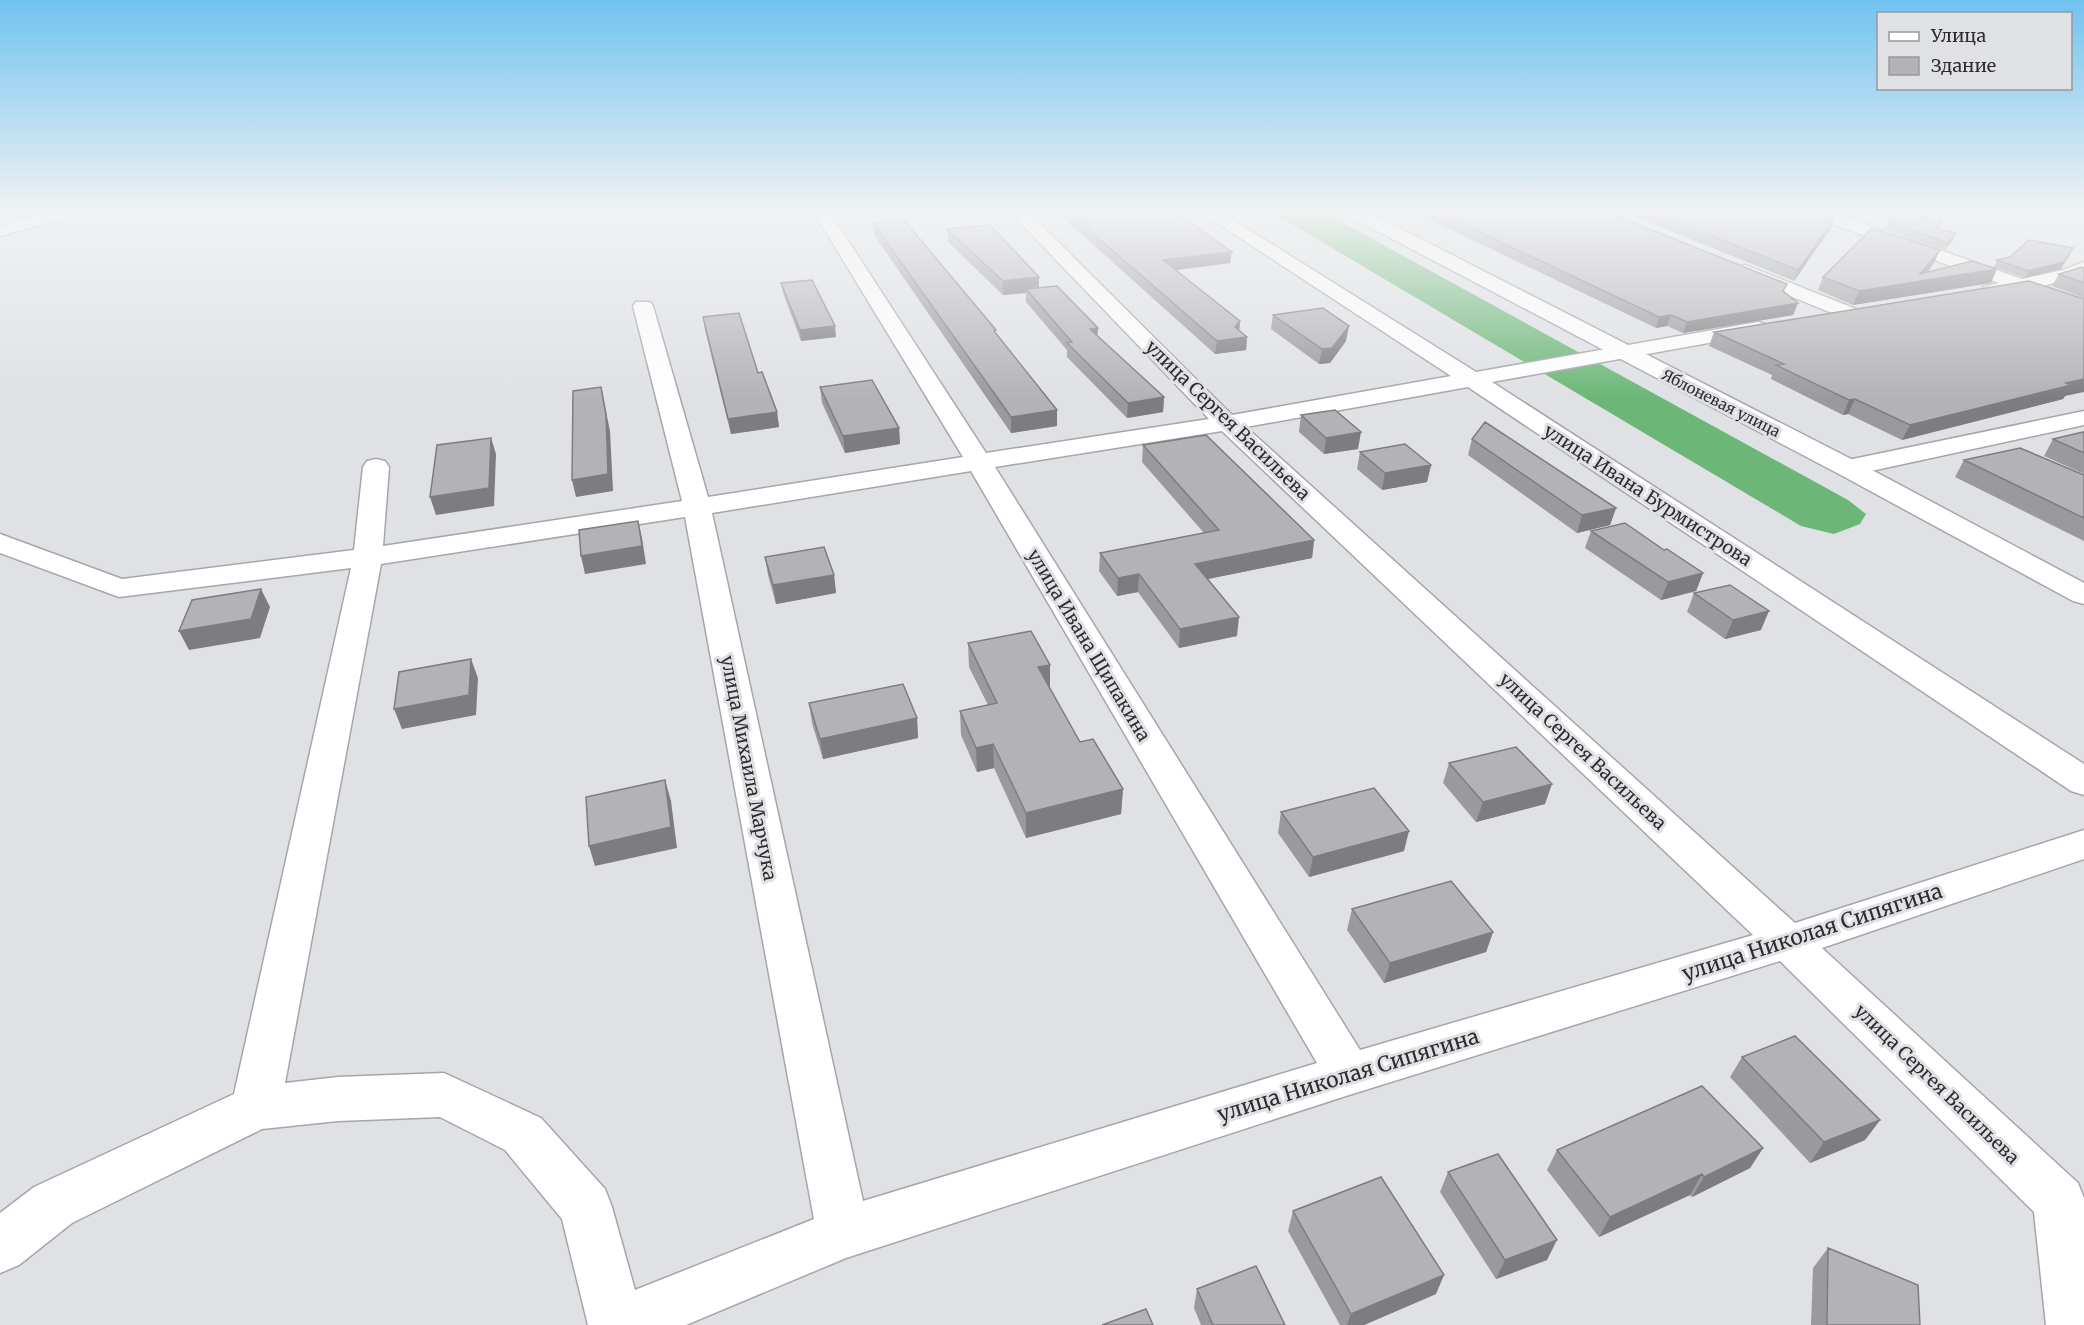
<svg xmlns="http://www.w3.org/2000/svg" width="2084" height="1325" font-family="Merriweather,serif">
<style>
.forest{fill:#6cb777}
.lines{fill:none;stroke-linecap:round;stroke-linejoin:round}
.street-casing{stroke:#a5a6aa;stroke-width:3}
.secondary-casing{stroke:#a5a6aa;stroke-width:3}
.street{fill:#fff;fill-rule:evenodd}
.secondary{fill:#fff;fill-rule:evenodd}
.wall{fill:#9a9a9d}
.shaded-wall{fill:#7d7d80}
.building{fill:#b3b3b7;stroke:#7d7d80;stroke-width:1.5}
.labels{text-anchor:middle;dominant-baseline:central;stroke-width:6;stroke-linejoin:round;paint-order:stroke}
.far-street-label{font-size:15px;fill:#2d2d2f;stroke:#e0e1e5}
.street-label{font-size:18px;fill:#2d2d2f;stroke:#e0e1e5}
.near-street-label{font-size:21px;fill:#2d2d2f;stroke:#e0e1e5}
</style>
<rect width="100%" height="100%" fill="#e0e1e5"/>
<path class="forest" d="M1273,213h52l523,287 18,14 -6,10 -26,10 -33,-8z"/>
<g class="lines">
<g class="street-casing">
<path id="street" d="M44,213h28l-2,4 -70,19v-10z
M1011,213h18l203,202 219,-39 -249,-163h20l254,159 282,-50 7,2 3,4 -3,4 -7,2 -266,48 592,382v31l-13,-4 -603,-404 -222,40 549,496 289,-93v29l-262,89 256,235 6,15v127h-38l-12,-113 -254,-251 -431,134 -503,163 -160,67h-98l-26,-106 -57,-69 -65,-33 -102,4 -76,8 -190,94 -53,42 -19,8v-60l34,-26 200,-93 117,-526 -232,29 -119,-44v-19l122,45 232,-29 9,-83 4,-6 9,-2 9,2 4,6 -6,79 299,-45 -49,-195 3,-4h14l3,4 55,191 255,-40 -145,-238 2,-4h12l2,4 152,234 223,-34zM1222,431l531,504 -393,115 -365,-583zM971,471l346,592 -454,138 -151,-688zM685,517l129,702 -179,71 -23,-83 -7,-18 -64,-71 -97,-45 -106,4 -53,6 96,-519z
M1810,213h25l187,66 41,-9 21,-8v13l-41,11 41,14v13l-64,-22 -30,6 -7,-2 -3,-4 3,-4 16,-4 -187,-66z
M1745,265l111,44 3,4 -3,4h-14l-104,-42 -2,-4 2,-4z
M2084,411v14l-236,51 -9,-2 -4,-6 4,-6 9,-2z"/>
</g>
<g class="secondary-casing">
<path id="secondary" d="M1349,213h21l487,249 227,121v21l-11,-3 -234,-127 -488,-257z"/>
</g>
<use href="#street" class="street"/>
<use href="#secondary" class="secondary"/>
</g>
<path class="wall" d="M1058,213h119l53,50 -55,7 65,51 -1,9 8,7 -1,13 -31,4z
M1416,213h193l175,79 14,11 -5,12 -110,18 -16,-7 -11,2z
M1626,213h196l9,15 -37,53z
M1895,213h37l-5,5 15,3 -5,9 16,10 -8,10 -59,-21 3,-7z
M2017,213h33l-5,5z
M873,223l123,110 61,77v16l-46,7 -137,-198z
M947,229l92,59 58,48 67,61 -1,15 -36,6 -60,-61v-7l-41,-48v-9l-23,2 -55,-53z
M1940,250l-6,13 -7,10 64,10 -138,22 -35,-15 5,-13z
M1997,260l64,9 -36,9 -31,-11z
M2084,268v30l-32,-12 7,-12z
M781,283l55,54 -35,4 -18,-48z
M1273,315l73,26 -16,22 -11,1 -48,-35z
M703,317l55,56 19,39 2,15 -48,7 -26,-104z
M1714,332l351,64 -2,3 -161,41 -54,-26 -5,1 -72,-36 1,-4 -63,-29z
M820,387l79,41 1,16 -55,9 -23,-50z
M1301,415l57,34 -34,5 -25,-22z
M2084,432v42l-40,-18 9,-17z
M1472,439l144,69 -6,17 -33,8 -109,-78z
M1143,445l171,95 -2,18 -104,21 29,57 -58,12 -41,-56 -21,4 -18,-25 1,-18 104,-20 -62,-71z
M1360,452l71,13 -4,17 -45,8 -25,-21z
M1964,460l120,15v66l-129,-64z
M1591,531l112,42 -7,18 -35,9 -76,-52z
M765,557l69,18 2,18 -60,11 -8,-29z
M1694,593l67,37 -36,9 -38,-27z
M968,643l82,22v23l30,54 43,47 -2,25 -95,24 -32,-70 -17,4 -16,-37 -1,-24 28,-6 -19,-38z
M809,703l108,15 1,20 -95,21 -11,-36z
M1449,763l96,41 -69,18 -33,-39z
M1281,812l123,39 -95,26 -31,-44z
M1352,909l141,23 -7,20 -102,31 -37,-53z
M1742,1057l138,63 -15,20 -55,23 -80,-86z
M1763,1148l-13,20 -58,29 -2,-2 -91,42 -52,-67 10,-20z
M1448,1172l99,88 -51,19 -56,-87z
M1293,1211l143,83 -72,31h-24l-52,-94z
M1828,1248l92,77h-109l2,-57z
M1197,1289l88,36h-84l-7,-17z"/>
<path class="shaded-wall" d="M1835,218l-4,10 -37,53 4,-11z
M1956,233l-3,7 -8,10 3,-7z
M2073,248l-12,21 -36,9 3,-7z
M1940,250l-6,13 -15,18 78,-12 -6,14 -138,22 6,-14 61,-17z
M1232,252l-2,11 -68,9 1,-12z
M1039,277v14l-13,-2v4l-23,2v-14z
M1798,303l-5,12 -110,18 4,-11z
M1671,315l-4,11 -11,2 3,-11z
M1240,321l-1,13 8,3 -1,13 -31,4 2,-13 18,-14z
M835,326l1,11 -35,4 -1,-11z
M1349,326l-3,15 -16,22 -11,1 3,-15z
M1098,328l-1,14 -7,-13z
M2084,379v13l-19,4 -2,3 -161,41 8,-15 156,-42z
M601,387l9,44 3,60 -37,6 -4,-17z
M1164,397l-1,15 -36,6 1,-15z
M1855,399l-7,15 -5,1 6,-15z
M1057,410v16l-46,7v-16z
M777,412l2,15 -48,7 -3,-15z
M899,428l1,16 -55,9 -2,-17z
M1361,432l-3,17 -34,5 2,-16z
M491,438l5,16 -2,52 -58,9 -6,-18z
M1431,465l-4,17 -45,8 3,-17z
M1616,508l-6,17 -33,8 5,-18z
M638,521l4,17 4,26 -61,10 -4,-18z
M1314,540l-2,18 -119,24 2,-18z
M1703,573l-7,18 -35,9 7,-18z
M1139,574l-1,18 -21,4 1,-18z
M834,575l2,18 -60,11 -3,-19z
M261,589l9,18 -10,31 -71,12 -10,-19z
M1769,611l-8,19 -36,9 8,-19z
M1239,617l-2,19 -58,12 1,-19z
M471,659l7,19 -2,37 -74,14 -8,-20z
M1050,665v23l-12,-21z
M917,718l1,20 -95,21 -3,-20z
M993,744l1,24 -17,4 -1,-24z
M665,780l6,21 6,47 -82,18 -6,-20z
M1552,784l-7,20 -69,18 7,-20z
M1123,789l-2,25 -95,24v-25z
M1409,831l-5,20 -95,26 4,-20z
M1493,932l-7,20 -102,31 6,-20z
M1880,1120l-15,20 -55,23 14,-21z
M1763,1148l-13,20 -58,29 12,-20z
M1702,1174l-12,21 -91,42 11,-20z
M1557,1240l-10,20 -51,19 9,-19z
M1444,1275l-8,19 -72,31h-17l4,-11z"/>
<path class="building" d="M1069,213h108l55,39 -69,8 77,61 -5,6 12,10 -30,4z
M1439,213h170l178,71 -4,7 15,12 -111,19 -16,-7 -12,2z
M1654,213h168l13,5 -37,52z
M1895,213h34l-4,5 17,3 -7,8 21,4 -8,10 -59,-21z
M904,220l92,110 -2,1 63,79 -46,7 -138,-194z
M990,225l49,52 -36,4 -56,-52z
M1872,228l68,22 -20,24 52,-13 25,8 -138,22 -36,-14z
M2029,240l44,8 -9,14 -36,9 -31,-11 13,-3z
M2082,267l2,1v15l-25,-9z
M812,280l23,46 -35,4 -19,-47z
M2029,281l55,18v80l-18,4 5,2 -161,40 -55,-26 -6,1 -73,-35 8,-1 -70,-32z
M1057,286l41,42 -8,1 74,68 -36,6 -61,-60 5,-1 -46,-53z
M1323,308l26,18 -17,22 -10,1 -49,-34z
M739,313l19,60 4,-1 15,40 -49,7 -25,-102z
M872,380l27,48 -56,8 -23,-49z
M601,387l5,28 2,59 -36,6 1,-89z
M1335,410l26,22 -35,6 -25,-23z
M1485,422l131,86 -34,7 -110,-76z
M2083,432h1v21l-31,-14z
M1206,435l108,105 -119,24 44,53 -59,12 -41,-55 -21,4 -18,-25 119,-23 -76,-85z
M491,438l-2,50 -59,9 7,-52z
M1405,444l26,21 -46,8 -25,-21z
M2020,448l64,27v43l-120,-58z
M638,521l4,25 -61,10 -2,-26z
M1625,523l39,27 3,-1 36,24 -35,9 -77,-51z
M824,547l10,28 -61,10 -8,-28z
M1730,585l39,26 -36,9 -39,-27z
M261,589l-10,30 -72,12 13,-31z
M1031,631l19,34 -12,2 42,75 13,-3 30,50 -97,24 -33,-69 -17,4 -16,-37 37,-8 -29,-60z
M471,659l-2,36 -75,14 5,-37z
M903,684l14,34 -97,21 -11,-36z
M1516,747l36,37 -69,18 -34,-39z
M665,780l6,47 -82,19 -3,-49z
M1374,788l35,43 -96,26 -32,-45z
M1451,881l42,51 -103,31 -38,-54z
M1795,1036l85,84 -56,22 -82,-85z
M1702,1086l61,62 -59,29 -2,-3 -92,43 -53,-67z
M1498,1154l59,86 -52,20 -57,-88z
M1381,1177l63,98 -93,39 -58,-103z
M1828,1248l90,37 2,40h-93z
M1256,1266l29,59h-72l-16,-36z
M1146,1309l7,16h-51z"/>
<linearGradient id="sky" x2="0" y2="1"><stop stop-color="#70c3f0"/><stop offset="0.53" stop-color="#f1f2f3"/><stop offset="1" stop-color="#f1f2f3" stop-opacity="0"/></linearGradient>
<rect width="2084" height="399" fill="url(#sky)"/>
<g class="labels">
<g class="far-street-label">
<text transform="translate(1721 403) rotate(27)">Яблоневая улица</text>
</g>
<g class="street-label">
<text transform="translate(1228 420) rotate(44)">улица Сергея Васильева</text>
<text transform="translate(1648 495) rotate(33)">улица Ивана Бурмистрова</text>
<text transform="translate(1089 645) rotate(59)">улица Ивана Щипакина</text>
<text transform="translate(1583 751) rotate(43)">улица Сергея Васильева</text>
<text transform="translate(749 768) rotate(79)">улица Михаила Марчука</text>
<text transform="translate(1937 1084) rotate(44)">улица Сергея Васильева</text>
</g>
<g class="near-street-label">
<text transform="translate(1812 932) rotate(-18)">улица Николая Сипягина</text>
<text transform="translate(1348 1075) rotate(-17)">улица Николая Сипягина</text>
</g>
</g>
<rect x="1877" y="12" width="195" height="78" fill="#e0e1e5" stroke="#98999c" stroke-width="1.5"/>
<rect x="1889" y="32" width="30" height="9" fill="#ffffff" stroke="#98999c" stroke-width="1.5"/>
<text x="1931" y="42" font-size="18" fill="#2d2d2f">Улица</text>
<rect x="1889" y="57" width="30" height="18" fill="#b3b3b7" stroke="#98999c" stroke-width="1.5"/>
<text x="1931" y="72" font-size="18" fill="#2d2d2f">Здание</text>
</svg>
